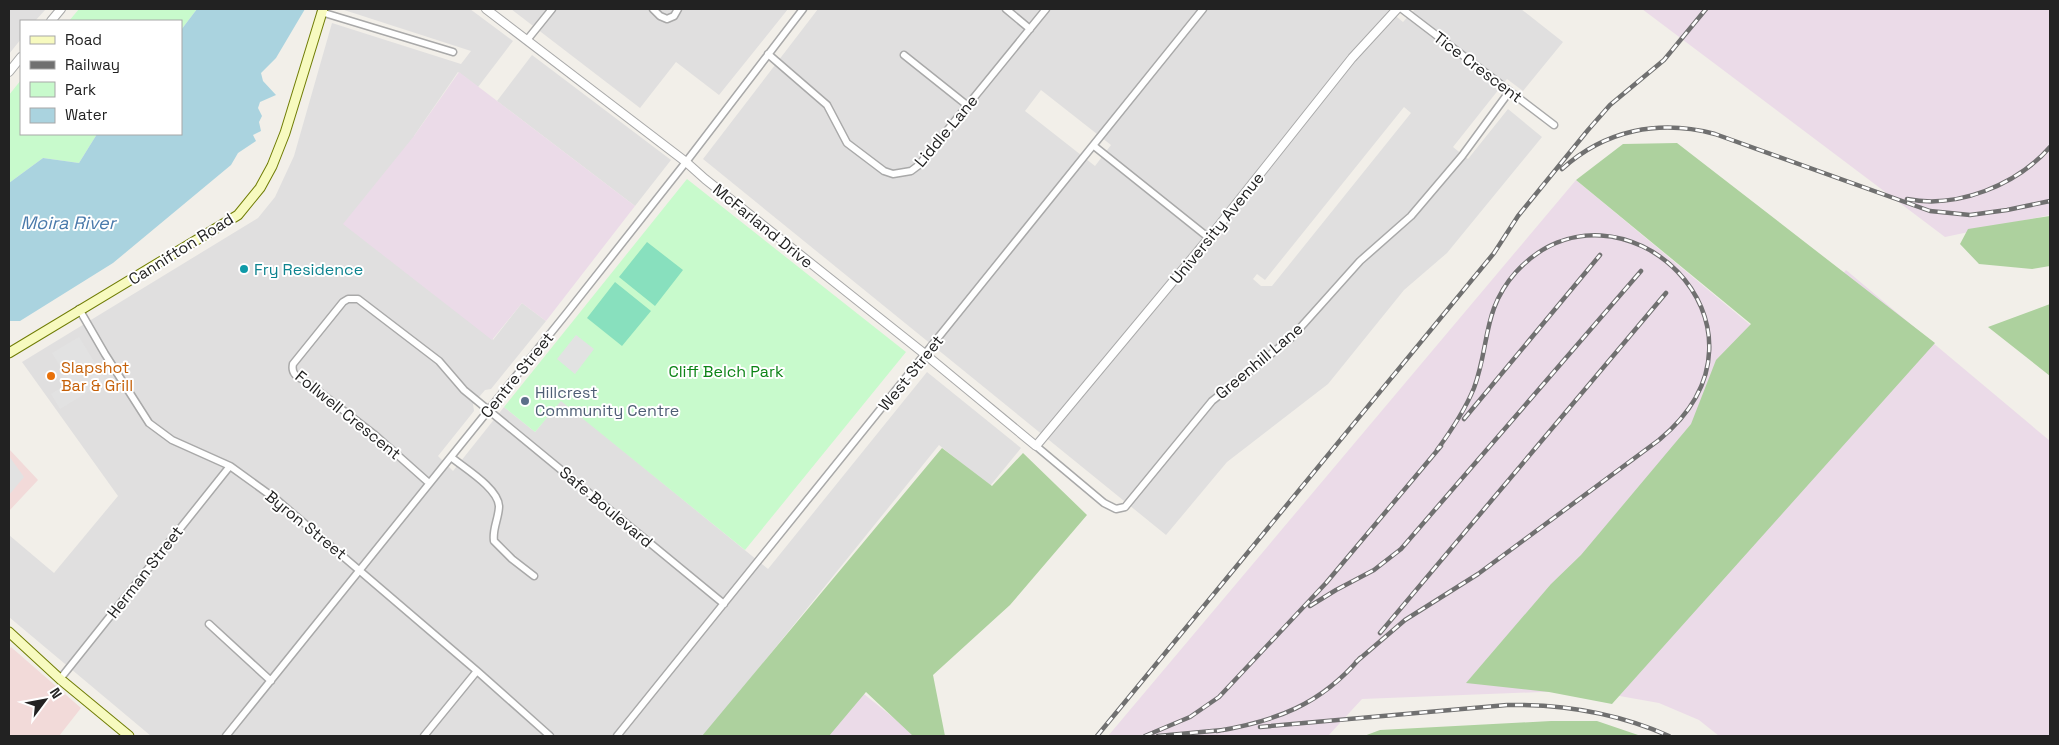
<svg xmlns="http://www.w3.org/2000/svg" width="2059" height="745" font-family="'Space Grotesk',sans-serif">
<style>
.residential{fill:#e0dfdf;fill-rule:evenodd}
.commercial{fill:#f2dad9}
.industrial{fill:#ebdbe8}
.forest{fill:#add19e}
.park{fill:#c8facc}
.pitch{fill:#88e0be}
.parking{fill:#e2e2e2}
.water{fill:#aad3df}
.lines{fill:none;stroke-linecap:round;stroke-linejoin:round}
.minor-casing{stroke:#a9a9a9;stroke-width:9}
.tertiary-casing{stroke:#a9a9a9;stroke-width:10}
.secondary-casing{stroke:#707d05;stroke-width:11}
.minor{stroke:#fff;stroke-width:6}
.tertiary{stroke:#fff;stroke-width:8}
.secondary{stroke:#f7fabf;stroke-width:9}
.rail-casing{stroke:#707070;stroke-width:4.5}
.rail{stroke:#fff;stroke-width:2.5;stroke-dasharray:8;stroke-linecap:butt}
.culture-dot{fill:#0f9aa8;stroke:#fff;stroke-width:2}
.food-dot{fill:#e8710a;stroke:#fff;stroke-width:2}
.service-dot{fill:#5c6f8a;stroke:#fff;stroke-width:2}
.labels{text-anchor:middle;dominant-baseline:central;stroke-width:4;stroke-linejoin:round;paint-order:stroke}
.street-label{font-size:16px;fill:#222;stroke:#fff}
.culture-label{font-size:16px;fill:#0d838f;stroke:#fff;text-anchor:start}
.food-label{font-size:16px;fill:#c56008;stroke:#fff;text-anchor:start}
.park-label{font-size:16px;fill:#0c8416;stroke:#fff}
.service-label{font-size:16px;fill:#4e5e75;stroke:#fff;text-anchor:start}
.water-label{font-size:18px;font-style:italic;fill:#4a7aab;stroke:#fff}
</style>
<rect width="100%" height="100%" fill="#f2efe9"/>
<path class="residential" d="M9,9h37l-11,12h-14v18l-12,15z
M341,9h129l43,32 -35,46 -20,-15 -44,64 79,204 29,-37 24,18 -55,68 -6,1 -12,14 1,7 -36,45 15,15 51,-64 31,25 26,-32 207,169 159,-197 94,76 -31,38 -51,-41 -235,291h-553l-142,-119v-82l45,38 64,-77 -96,-134 236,-144 17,-21 19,-41 38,-133 129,41 10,-13z
M511,9h277l-69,86 -43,-33 -36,46z
M818,9h569l16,13 12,-13h106l42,33 -40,49 -16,-12 -54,68 15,12 40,-50 34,28 -95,116 -43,37 -76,94 -101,78 -61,73 -463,-376zM1041,90l70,55 -16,21 -70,-55zM1404,107l7,6 -139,173h-11l-8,-7 4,-5 8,6z
M532,55l139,105 -36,46 -138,-105z"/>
<path class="commercial" d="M9,449l29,31 -29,31z
M11,647l70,61 -22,28h-50v-86z"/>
<path class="industrial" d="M1642,9h408v206l-105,22z
M459,72l176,134 -89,115 -24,-18 -30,37 -149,-116 71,-88z
M1576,180l202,168 68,-78 204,171v295h-331l-20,-16 -40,-17 -45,-8 -48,-4 -204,8 -34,37h-220z
M859,690l57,46h-95z"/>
<path class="forest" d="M1677,143l258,200 -323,361 -63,-12 -83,-9 85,-99 30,-29 110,-131 25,-64 35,-36 -175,-144 47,-36z
M2050,216v50l-18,3 -53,-5 -19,-20 8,-15z
M2050,304v72l-62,-49z
M942,448l50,38 31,-33 64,62 -77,90 -77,70 12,61h-32l-47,-44 -37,44h-127z
M1551,721h46l44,15h-277l16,-6z"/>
<path class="park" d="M79,9h118l-16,21v-9h-112z
M21,80v54h76l-18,29 -36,-5 -34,25v-88z
M687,179l219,173 -161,198 -184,-149 -26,31 -31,-25z"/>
<path class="pitch" d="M647,242l36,28 -28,36 -36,-29z
M615,282l36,29 -29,35 -35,-28z"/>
<path class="parking" d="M576,335l18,14 -19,25 -18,-15z
M79,337l27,44 -46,28 -9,-15 19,-12 -18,-29z
M9,456l15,21 -15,18 1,-23z"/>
<path class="water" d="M197,9h108l-29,49 -15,15 2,8 13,14 -16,7 -2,6 4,8 -3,6 2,9 -8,4 3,6 -18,12 -7,12 -118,98 -93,58h-11v-138l34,-25 36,5 18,-29h84v-104z"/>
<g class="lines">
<g class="minor-casing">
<path id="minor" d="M653,9l7,7 7,3 7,-3 4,-7
M1006,9l24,20
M1402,9l152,116
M321,12l132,40
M527,40l25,-31
M768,54l59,51 20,38 37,28 9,3 18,-3 8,-6 127,-156
M904,55l64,51
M1094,146l115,92
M79,309l26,45 44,69 23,17 58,26 47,34 200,171 73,65
M1036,446l68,57 12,6 9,-2 87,-106 79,-63 69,-77 51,-45 51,-60 47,-64
M451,457c13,11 47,31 48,49 0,12 -7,23 -5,35l18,18 22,17
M429,483l-54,-48 -71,-55c-8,-3 -13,-7 -11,-16l50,-62 5,-3h10l81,62 25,29 260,214
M209,624l62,57
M60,679l170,-213
M226,736l340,-422 120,-152 117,-153
M424,736l53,-65
M617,736l586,-727"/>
</g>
<g class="tertiary-casing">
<path id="tertiary" d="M486,9l200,153 19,17 221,176 110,91 173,-208 143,-180 45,-49
M51,21l10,-12
M9,72l12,-15"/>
</g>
<g class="secondary-casing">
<path id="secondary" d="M9,353l229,-138 22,-27 12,-22 13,-33 38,-124
M9,632l51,47 69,57"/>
</g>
<use href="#minor" class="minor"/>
<use href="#tertiary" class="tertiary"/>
<use href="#secondary" class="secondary"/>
<g class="rail-casing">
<path id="rail" d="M1562,169c43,-39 97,-50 153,-35l215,77 40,4 37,-5 43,-9
M1907,199c50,10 110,-14 143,-52
M1464,419l136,-164
M1310,606l26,-16 38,-20 27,-21 240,-278
M1380,633l286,-340
M1356,662l49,-42 73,-46 181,-134c138,-114 -41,-279 -143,-168 -34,38 -26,73 -42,116 -9,22 -23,43 -37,62
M1260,727l247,-22c56,-1 110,8 162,31
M1217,731c59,-10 103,-26 143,-73
M1097,736l397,-483 24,-37 70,-86 22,-25 54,-45 42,-51
M1145,736l45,-19 29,-20 107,-114 115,-137
M1158,736l65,-6"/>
</g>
<use href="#rail" class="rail"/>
</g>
<circle class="culture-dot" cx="244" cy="269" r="5"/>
<circle class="food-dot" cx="51" cy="376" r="5"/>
<circle class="service-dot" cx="525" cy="401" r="5"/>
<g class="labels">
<g class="street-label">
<text transform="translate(1478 67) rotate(37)">Tice Crescent</text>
<text transform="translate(946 131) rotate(-50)">Liddle Lane</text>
<text transform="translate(763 226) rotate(39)">McFarland Drive</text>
<text transform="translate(1217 228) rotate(-51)">University Avenue</text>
<text transform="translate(181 249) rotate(-32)">Cannifton Road</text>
<text transform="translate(1259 361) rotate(-40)">Greenhill Lane</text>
<text transform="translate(911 373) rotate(-51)">West Street</text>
<text transform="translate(517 375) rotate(-51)">Centre Street</text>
<text transform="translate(348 415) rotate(39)">Follwell Crescent</text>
<text transform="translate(606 507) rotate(40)">Safe Boulevard</text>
<text transform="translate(306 525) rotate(39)">Byron Street</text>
<text transform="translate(145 572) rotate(-52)">Herman Street</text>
</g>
<g class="culture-label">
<text x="254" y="269">Fry Residence</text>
</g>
<g class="food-label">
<text x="61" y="367">Slapshot<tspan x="61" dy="18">Bar &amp; Grill</tspan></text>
</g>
<g class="park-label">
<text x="726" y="371">Cliff Belch Park</text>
</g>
<g class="service-label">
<text x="535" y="392">Hillcrest<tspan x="535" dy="18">Community Centre</tspan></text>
</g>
<g class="water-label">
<text x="68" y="222">Moira River</text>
</g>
</g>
<rect width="2059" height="745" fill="none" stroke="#222222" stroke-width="20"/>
<rect x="20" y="20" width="162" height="115" fill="#ffffff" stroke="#a7a7a7"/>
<rect x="30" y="36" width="25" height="8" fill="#f7fabf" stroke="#a7a7a7"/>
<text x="65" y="45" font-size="15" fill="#222222">Road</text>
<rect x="30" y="61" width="25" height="8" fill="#707070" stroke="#a7a7a7"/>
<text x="65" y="70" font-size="15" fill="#222222">Railway</text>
<rect x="30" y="82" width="25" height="15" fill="#c8facc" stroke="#a7a7a7"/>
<text x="65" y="95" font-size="15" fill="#222222">Park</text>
<rect x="30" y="108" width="25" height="15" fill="#aad3df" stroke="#a7a7a7"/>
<text x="65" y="120" font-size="15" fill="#222222">Water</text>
<g transform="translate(45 700) rotate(58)" stroke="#ffffff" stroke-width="4" paint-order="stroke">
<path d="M0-4L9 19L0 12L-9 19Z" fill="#222222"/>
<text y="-8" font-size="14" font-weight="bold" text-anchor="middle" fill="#222222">N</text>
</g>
</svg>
